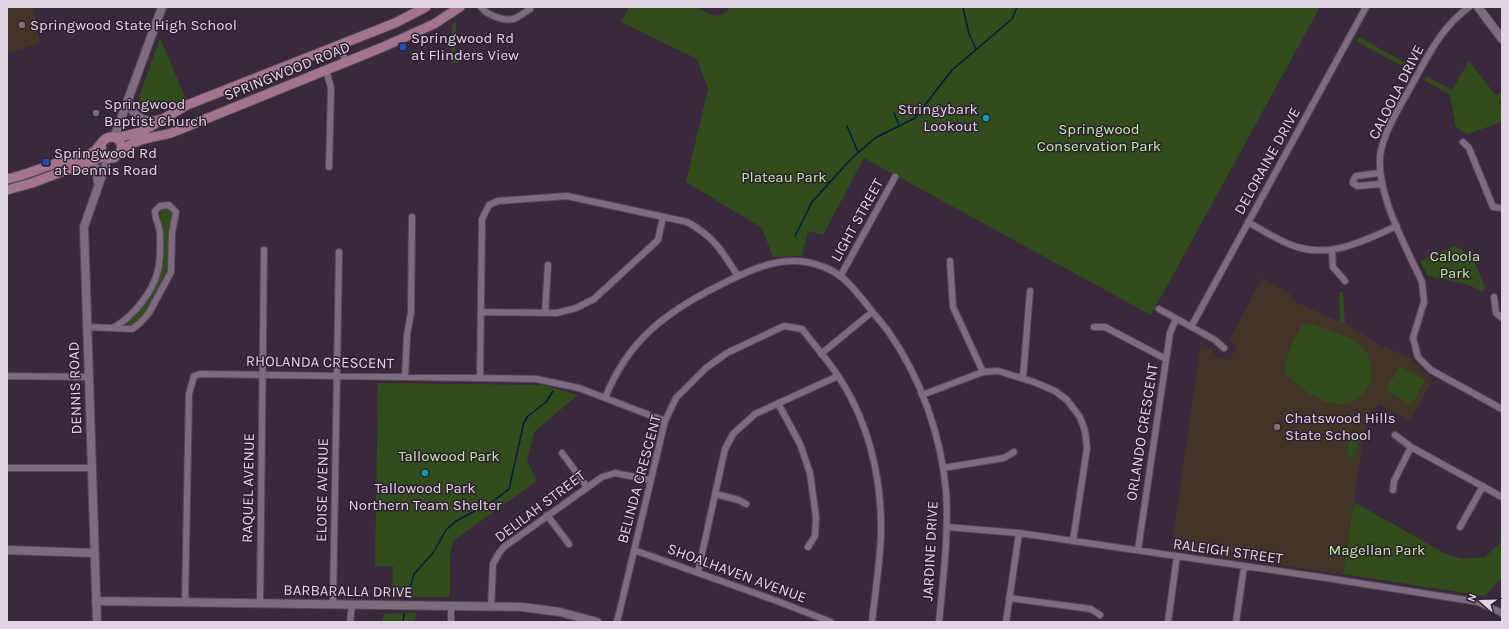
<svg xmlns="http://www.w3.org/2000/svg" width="1509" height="629" font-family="Karla,sans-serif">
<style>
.education{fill:#433428}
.green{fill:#304d1b}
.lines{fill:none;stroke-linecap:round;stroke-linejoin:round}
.stream{stroke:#001c45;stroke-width:1.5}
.minor-casing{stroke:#564858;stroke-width:8}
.tertiary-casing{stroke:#564858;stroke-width:10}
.secondary-casing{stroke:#564858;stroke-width:11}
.minor{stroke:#7e6b81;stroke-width:6}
.tertiary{stroke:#7e6b81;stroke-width:8}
.secondary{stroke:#a3758c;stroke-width:9}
.education-dot{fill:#8d6e63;stroke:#2f1f32;stroke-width:1.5}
.transit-dot{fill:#1a4fb4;stroke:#2f1f32;stroke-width:1.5}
.worship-dot{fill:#6b7280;stroke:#2f1f32;stroke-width:1.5}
.culture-dot{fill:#0f9aa8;stroke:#2f1f32;stroke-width:1.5}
.labels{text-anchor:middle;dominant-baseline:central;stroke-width:3;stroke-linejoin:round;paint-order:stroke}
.poi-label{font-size:15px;fill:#e0d5e2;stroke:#2f1f32;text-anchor:start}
.street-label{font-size:15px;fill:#e0d5e2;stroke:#2f1f32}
.park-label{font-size:15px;fill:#bff0a1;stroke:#2f1f32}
</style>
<rect width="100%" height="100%" fill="#3a293c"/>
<path class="education" d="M7,7h26l7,36 -33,11z
M1262,278l27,15 6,9 50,22 35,21 31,13 2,4 20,17 -23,42 -30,-17 -11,10 -3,7 -23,153 -172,-24 30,-207 11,7 5,8 13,2 7,-14 -7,-7z"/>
<path class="green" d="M629,7h67l18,9 9,-2 8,-7h589l-169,308 -287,-157 -41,77 -15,-4 -6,25 -29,1 -11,-29 -76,-46 22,-93 -11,-30 -76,-37z
M456,22l-1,36 4,5h-8l1,-38z
M1359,37l54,30 -2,4 -55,-30z
M160,38l26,61c-17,6 -41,24 -47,-2z
M1469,61l27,35 6,-5v7l-3,2 3,10v12l-35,12 -11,-7 -6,-32 -26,-15 2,-4 26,14z
M167,207l6,3c1,7 -2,11 -3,18 -2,12 1,25 -1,38 -2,21 -19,43 -33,58l-12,2 20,-24 14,-26 4,-49 -2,-11 1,-5z
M1455,246l17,10 13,31 -3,5 -13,-7 -41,-9 -8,-15z
M1339,292h4l2,32 -5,-2z
M1314,324c13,6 30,10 42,18 30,19 13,67 -20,62 -21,-3 -37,-18 -51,-31 1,-20 7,-33 18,-48z
M1399,366l26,14 -7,12 -25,-14z
M1392,378l26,15 -7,12 -25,-15z
M378,383l165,2 35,10 -44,37 -7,29 10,20 -84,60 -3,14v42h-58l1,-31h-18z
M1350,433h7l2,2 -4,23 -8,-3v-2z
M1354,502l90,51 18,6 23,-2 17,-16v36l-17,19 -142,-22z
M416,613l-1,9h-33l2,-8z"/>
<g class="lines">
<path class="stream" d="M963,7l6,27 7,15
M894,113l5,12
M847,126l11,26
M795,236l17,-34 39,-43 24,-21 40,-20 37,-48 60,-51 5,-12
M407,598l7,-24 19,-21 13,-23 10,-9 36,-19 17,-13 15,-67 4,-6 18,-14 7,-11
M403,622l1,-8"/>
<g class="minor-casing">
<path id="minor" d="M481,7c6,8 21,14 32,12 5,-1 12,-7 17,-10
M1469,7c-26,19 -39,45 -54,72 -12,23 -28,46 -34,71 -8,38 25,97 41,132l2,20 -11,36 5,19 13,13 71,39
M339,45l7,17
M326,70l5,18 -2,79
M1463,142l6,6 24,59 9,1
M1380,173l-24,3 -2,3 -1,4 4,3 25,-2
M1248,222c16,9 32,20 49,25 36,11 68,-7 100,-21
M1332,251l1,16 12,14
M950,261l3,46 30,65
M841,275l54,-98
M1494,297l2,16 6,5
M1159,309l56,31 9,8
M481,312l76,1 19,-5 18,-9 64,-59 5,-23
M545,313l3,-48
M87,327l45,2 7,-5 10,-11 22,-41 1,-39 4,-21 -7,-7 -9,1 -5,5c0,8 4,14 5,21 0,12 1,26 -2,38 -5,22 -25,47 -45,58
M1094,327h11l61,32
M1191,327l175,-320
M821,354l51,-42
M7,376l82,1
M405,377l2,-42 4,-22 1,-96
M480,378l2,-159 7,-14 9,-4 69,-5 120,26c28,15 35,30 51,54
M1023,378l7,-87
M922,395l61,-23 15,-1 36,11 21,9 12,9 13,17 5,14 2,17 -14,93
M605,398c23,-58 61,-86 115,-113 26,-13 55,-28 86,-23 33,5 46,24 65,48 6,8 12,14 17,21 33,47 53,104 58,160 3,44 -3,88 -7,131
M778,403l22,41 10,29 6,44 -1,19 -7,11
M1395,435l16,12 91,50
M562,453l25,34
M7,468h85
M943,468l61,-10 10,-6
M1393,490l1,-9 17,-34
M715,494l24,6 7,4
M547,515l22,29
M947,527l72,6 314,46 145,23 24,11
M1460,527l23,-41
M634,550l143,51 54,21
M1138,550l32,-217 6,-14
M698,572l27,-123 8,-15 22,-20 83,-38
M1009,598l82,11 9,6
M185,602l4,-208 5,-18 6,-2 336,5 43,9 86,33
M260,603l4,-353
M333,605l6,-353
M451,606v16
M491,607l2,-43 6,-11 5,-6 98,-70 13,-4 35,7
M350,622l2,-17
M617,622l48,-201 11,-23 30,-30 21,-15 57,-27 18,3c10,13 22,27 32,41 34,48 48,106 47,164 -1,29 -6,59 -9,88
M1006,622l13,-89
M1168,622l9,-66
M1236,622l8,-55"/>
</g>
<g class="tertiary-casing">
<path id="tertiary" d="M1478,7l24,32
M128,101c5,15 16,23 32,18
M114,138l48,-131
M85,162l11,6 2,14
M7,550l87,3
M96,601l426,6 38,5 37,10
M97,622l-13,-395 24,-69"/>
</g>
<g class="secondary-casing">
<path id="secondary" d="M116,138l25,-6 46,-27 208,-82 31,-16
M121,151c15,-13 31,-13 50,-18l212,-86 51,-23 26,-17
M7,179c16,-3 31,-10 47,-15 12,-4 26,-6 38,-11 7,-4 10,-15 18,-16 9,-1 13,7 11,14l-7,7h-6l-6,-5 -1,-9
M7,190l25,-7 72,-27"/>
</g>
<use href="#minor" class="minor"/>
<use href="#tertiary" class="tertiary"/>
<use href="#secondary" class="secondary"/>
</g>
<g class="education-dot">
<circle cx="22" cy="25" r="4"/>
<circle cx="1277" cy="427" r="4"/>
</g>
<g class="transit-dot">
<rect x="399" y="43" width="8" height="8" rx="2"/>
<rect x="42" y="158" width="8" height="8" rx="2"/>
</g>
<circle class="worship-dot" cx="96" cy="113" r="4"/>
<g class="culture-dot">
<circle cx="986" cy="118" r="4"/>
<circle cx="425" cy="473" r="4"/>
</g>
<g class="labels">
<g class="poi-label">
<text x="30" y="25">Springwood State High School</text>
<text x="411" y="38">Springwood Rd<tspan x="411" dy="17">at Flinders View</tspan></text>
<text x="104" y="104">Springwood<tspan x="104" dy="17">Baptist Church</tspan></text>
<text x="978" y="109" text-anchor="end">Stringybark<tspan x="978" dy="17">Lookout</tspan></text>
<text x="54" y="153">Springwood Rd<tspan x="54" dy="17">at Dennis Road</tspan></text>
<text x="1285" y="418">Chatswood Hills<tspan x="1285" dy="17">State School</tspan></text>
<text x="425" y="488" text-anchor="middle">Tallowood Park<tspan x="425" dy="17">Northern Team Shelter</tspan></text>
</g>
<g class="street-label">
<text transform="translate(287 71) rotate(-22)">SPRINGWOOD ROAD</text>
<text transform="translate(1396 92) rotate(-63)">CALOOLA DRIVE</text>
<text transform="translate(1267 161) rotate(-61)">DELORAINE DRIVE</text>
<text transform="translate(857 220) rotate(-61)">LIGHT STREET</text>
<text transform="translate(320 362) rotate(1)">RHOLANDA CRESCENT</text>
<text transform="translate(75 388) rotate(-92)">DENNIS ROAD</text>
<text transform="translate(1142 432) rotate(-81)">ORLANDO CRESCENT</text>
<text transform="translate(639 479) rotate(-75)">BELINDA CRESCENT</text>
<text transform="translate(248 488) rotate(-89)">RAQUEL AVENUE</text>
<text transform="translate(322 490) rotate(-89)">ELOISE AVENUE</text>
<text transform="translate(540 506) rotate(-37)">DELILAH STREET</text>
<text transform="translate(930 551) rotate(-87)">JARDINE DRIVE</text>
<text transform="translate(1228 551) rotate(8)">RALEIGH STREET</text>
<text transform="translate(737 573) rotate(20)">SHOALHAVEN AVENUE</text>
<text transform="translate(348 591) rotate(1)">BARBARALLA DRIVE</text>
</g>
<g class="park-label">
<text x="1099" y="129">Springwood<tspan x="1099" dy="17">Conservation Park</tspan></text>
<text x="784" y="177">Plateau Park</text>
<text x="1455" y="256">Caloola<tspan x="1455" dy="17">Park</tspan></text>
<text x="449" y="456">Tallowood Park</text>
<text x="1377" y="550">Magellan Park</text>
</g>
</g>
<rect width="1509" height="629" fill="none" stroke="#e0d5e2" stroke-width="16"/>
<g transform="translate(1481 601) rotate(290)" stroke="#2f1f32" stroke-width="3" paint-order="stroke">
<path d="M0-3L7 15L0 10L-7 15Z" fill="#e0d5e2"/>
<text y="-6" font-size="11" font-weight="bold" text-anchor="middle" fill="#e0d5e2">N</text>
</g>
</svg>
